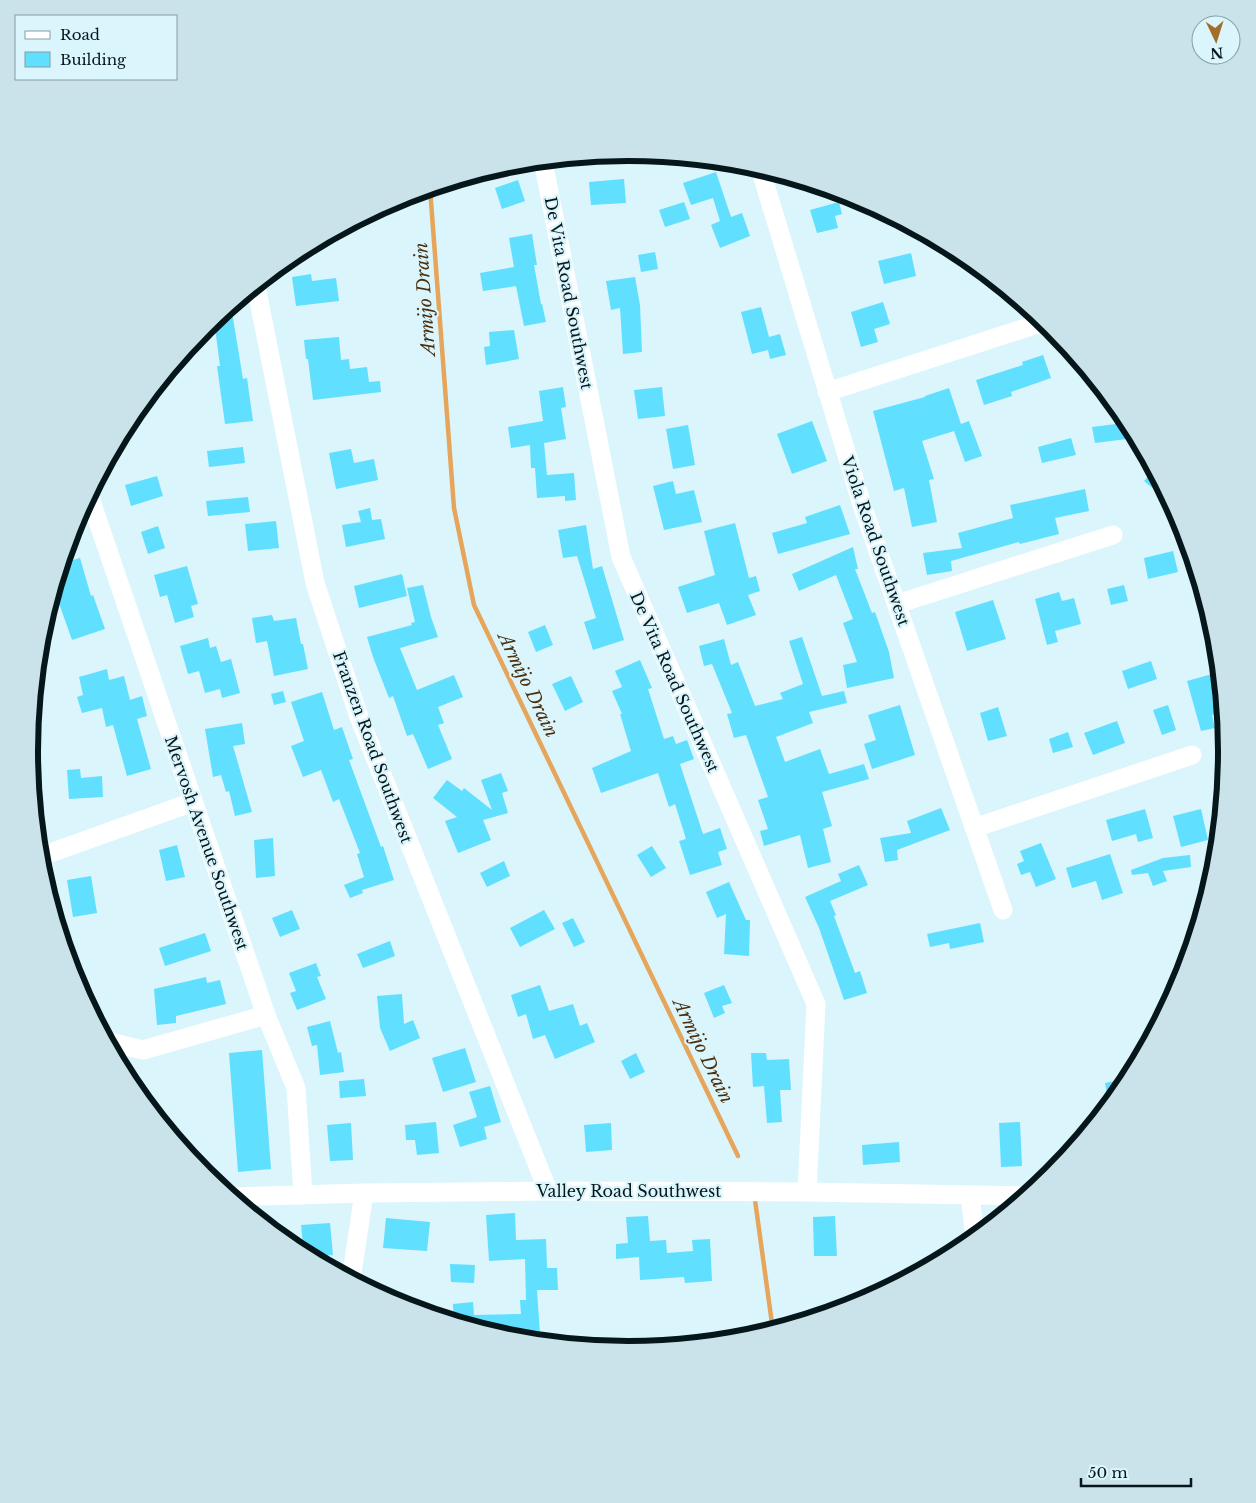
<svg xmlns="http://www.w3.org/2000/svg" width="1256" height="1503" font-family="'Libre Baskerville',serif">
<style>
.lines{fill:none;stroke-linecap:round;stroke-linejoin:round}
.stream{stroke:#e5a55b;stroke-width:4.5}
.building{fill:#61dffe}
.minor{stroke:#fff;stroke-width:19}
.labels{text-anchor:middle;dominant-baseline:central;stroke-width:4.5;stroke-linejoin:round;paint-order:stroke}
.street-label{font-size:16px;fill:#06171b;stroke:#dbf5fc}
.water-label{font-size:18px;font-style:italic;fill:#4a300f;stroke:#dbf5fc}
.rim{fill:none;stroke:#06171b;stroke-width:6}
</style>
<rect width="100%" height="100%" fill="#dbf5fc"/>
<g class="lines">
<path class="stream" d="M430,188l24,320 20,97 264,551
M755,1200l18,131"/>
</g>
<path class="building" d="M716,172l15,45 11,-4 8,23 -30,12 -9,-23 9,-4 -7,-23 -22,7 -8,-22z
M624,179l2,24 -35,2 -2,-23z
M518,180l7,21 -23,8 -7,-21z
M684,202l6,17 -25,8 -6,-17z
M839,202l3,12 -7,2 3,12 -21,5 -7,-23z
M532,234l5,31h-3l7,39h1l4,18 -22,4 -8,-40 -33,5 -3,-18 34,-6 -5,-29z
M655,252l3,17 -17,3 -3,-17z
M911,253l5,23 -32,8 -6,-23z
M311,274l1,7 24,-3 3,23 -43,5 -4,-29z
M635,277l5,28 2,47 -19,2 -3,-46 -9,2 -5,-29z
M883,302l7,22 -16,5 4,13 -17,5 -10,-35z
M231,306l12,73 4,-1 6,43 -28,3 -8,-58h3l-6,-46z
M761,307l8,30 11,-3 6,21 -16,4 -2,-9 -16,4 -11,-42z
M514,330l5,29 -33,6 -2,-18 6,-1 -1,-14z
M339,337l2,23 8,-1 1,10 17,-2 2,15 11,-1 1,11 -68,8 -5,-41h-2l-2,-19z
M1043,355l8,23 -40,14 1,4 -28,9 -8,-25 47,-15 -1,-3z
M563,387l3,20 -5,1 5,31 -22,4 3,32 27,-2 2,27 -11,1v-5l-28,2 -2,-30h-4l-1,-23 -19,3 -3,-21 35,-6 -4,-30z
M662,387l3,29 -27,3 -4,-29z
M949,388l12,36 8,-3 13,35 -17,6 -11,-31 -32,10 12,38 -5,1 8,42 -25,5 -8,-39 -10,3 -21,-80 52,-14v-1z
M812,421l15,40 -35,13 -15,-40z
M1124,423l3,16 -32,4 -3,-16z
M688,425l7,40 -22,4 -7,-40z
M1071,438l5,17 -34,8 -4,-16z
M243,447l2,16 -36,4 -2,-16z
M351,449l3,14 20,-4 4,21 -42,9 -7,-36z
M1154,470l17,33h-1l-26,-22z
M157,476l6,20 -32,10 -6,-21z
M673,481l3,13 18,-4 8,32 -38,8 -11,-44z
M1085,489l4,22 -34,7 4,16 -39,10 -1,-2 -68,19 1,10 -25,4 -4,-22 39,-5 -4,-15 55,-15 -3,-13z
M248,497l2,15 -42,4 -2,-15z
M840,505l10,29 -72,20 -6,-21 35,-10 -2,-6z
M370,508l2,12 9,-1 4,20 -39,8 -4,-22 19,-3 -3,-11z
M276,521l3,27 -31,3 -3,-27z
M735,523l14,55 7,-2 4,15 -12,4 8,20 -29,10 -8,-22 -32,10 -9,-26 37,-12 -11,-44z
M586,525l7,44 9,-3 22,74 -31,10 -9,-28 12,-4 -19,-62 -14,2 -5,-28z
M158,526l7,22 -17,6 -7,-22z
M853,547l5,22h-3l17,44 3,-1 14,40 5,26 -47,10 -4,-23 14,-3 -14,-39 10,-4 -17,-44 -37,16 -7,-17z
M1173,551l5,21 -30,7 -4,-21z
M80,558l11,38 2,-1 12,34 -33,11 -18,-51 8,-26z
M187,566l11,38 -7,2 3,11 -19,6 -8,-28 -7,2 -6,-22z
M402,574l5,22 -48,12 -5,-22z
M423,585l8,32 7,20 -38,11 17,42 37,-15 9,22 -25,10 6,16 -6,2 14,34 -24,10 -15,-35 -6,2 -14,-40 -4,2 -16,-41 -6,-20 45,-12 -1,-2 4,-1 -8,-34z
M1124,585l4,16 -17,4 -4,-16z
M1059,592l3,9 12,-3 7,26 -26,7 3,11 -11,3 -12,-46z
M993,600l13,39 -39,12 -12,-39z
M272,615l2,6 22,-3 5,26h2l5,25 -34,7 -7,-35 -11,2 -4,-25z
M545,625l8,20 -17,7 -8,-20z
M802,637l20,59 22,-5 3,12 -38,9 4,11 -37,14 9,25 35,-13 9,25 35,-10 5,15 -47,13 10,34 -9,3 8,33 -23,6 -8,-33 -36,11 -4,-15 8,-2 -10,-29 10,-3 -22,-62 -12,3 -7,-24 5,-1 -20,-49 -8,2 -5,-20 25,-7 7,26 7,-3 17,44 28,-7 -3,-6 23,-9 -14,-43z
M208,638l2,10 6,-2 5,16 10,-3 9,34 -18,5 -2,-9 -15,4 -6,-22 -11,3 -8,-28z
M640,660l12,28 -4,1 16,50 9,-3 3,8 11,-4 7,19 -14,5 23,70 17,-6 7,21 -9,3 4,13 -32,10 -11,-34 7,-2 -11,-35 -6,3 -11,-34 -57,20 -9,-25 39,-17 -11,-37h2l-10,-23 10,-4 -7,-16z
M1151,661l6,18 -29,10 -6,-18z
M107,669l2,11 15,-4 6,24 12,-4 5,20 -10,3 14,50 -24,7 -14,-51 -7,2 -4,-19 -20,5 -5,-16 6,-2 -4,-18z
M1219,672l4,40 -11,3 3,13 -14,3 -14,-50z
M571,676l12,26 -18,9 -13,-27z
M283,691l3,11 -12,3 -3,-11z
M322,692l12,38 8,-3 11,32 -4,1 32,87 2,-1 11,34 -32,10 1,3 -13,5 -6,-13 20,-8 -7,-23 3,-1 -21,-54 -6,3 -12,-32 -18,7 -12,-31 13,-5 -13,-39z
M900,705l15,50 -43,14 -8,-25 12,-4 -8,-25z
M1168,705l8,25 -14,5 -9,-25z
M998,707l9,29 -19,5 -8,-28z
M1117,721l8,22 -32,12 -9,-22z
M242,723l3,21 -12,2 19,66 -17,4 -6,-25 -3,1 -5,-17 -8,2 -8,-48z
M1068,732l5,15 -20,6 -4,-14z
M80,769l1,9 21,-2 1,21 -34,2 -2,-29z
M501,773l7,18 -6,2 6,20 -25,7 8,20 -33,13 -13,-32 12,-4 -24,-19 14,-18 15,11 2,-3 28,22 -11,-30z
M941,808l9,22 -53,20 1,10 -13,2 -5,-24 31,-5 -4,-12z
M1145,809l8,29 -15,4 -2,-8 -24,7 -6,-21z
M1201,809l7,31 -27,7 -8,-31z
M273,838l2,38 -19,2 -2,-38z
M1041,843l15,36 -20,8 -6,-15 -9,3 -4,-11 7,-3 -4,-10z
M177,845l8,32 -19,4 -7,-31z
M652,846l14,22 -15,9 -14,-22z
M1110,854l13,39 -21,7 -6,-19 -24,7 -6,-20z
M1190,855l1,12 -28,4 4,10 -14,5 -5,-13 -16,2 -1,-5 32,-12z
M504,861l6,15 -23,11 -7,-14z
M859,865l9,20 -38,16 6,14 -2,1 21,57 5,-2 7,22 -23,7 -25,-72 -14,-31 36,-16 -3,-7z
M91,876l6,37 -24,4 -6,-37z
M729,882l17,38h4l-1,36 -25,-2 2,-40 -9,4 -11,-26z
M292,910l8,19 -20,8 -8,-19z
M544,910l11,19 -35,18 -10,-19z
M573,918l12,24 -11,5 -12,-24z
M980,923l4,19 -34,7 -1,-6 -19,4 -3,-13z
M205,933l6,18 -46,15 -6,-18z
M390,941l5,15 -32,12 -6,-14z
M316,963l5,13 -4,1 9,22 -29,11 -7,-17 6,-2 -7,-18z
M206,977l1,6 13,-3 6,24 -50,12v7l-19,2 -3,-36z
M540,985l9,26 24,-7 7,22 7,-3 8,19 -40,17 -10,-24 -12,4 -7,-25 -8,3 -7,-22z
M724,985l8,18 -10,3 3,7 -11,5 -10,-25z
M402,994l2,30 9,-4 7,18 -30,13 -10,-23 -3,-32z
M330,1021l8,32 3,-1 3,20 -24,3 -3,-30 -5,1 -5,-19z
M465,1048l11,34 -33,10 -11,-34z
M262,1050l9,119 -33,3 -9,-119z
M636,1053l9,19 -15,7 -9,-18z
M751,1053h15l1,7 22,-1 2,31h-11l2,32 -15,1 -3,-37 -11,1z
M364,1079l2,17 -26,2 -1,-17z
M1120,1080l2,9 -13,16 -4,-22z
M490,1086l11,36 -17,5 3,12 -27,8 -7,-22 24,-8 -8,-25z
M436,1122l3,31 -22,2 -2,-15h-9l-1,-15z
M1020,1122l2,44 -21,1 -2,-44z
M351,1123l2,37 -23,1 -3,-36z
M611,1123l1,27 -26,2 -2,-27z
M899,1142l1,20 -37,3 -1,-20z
M515,1213l1,27 30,-1 1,29h10l1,22h-21l3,44h-48l-9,-3v-5l-12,1 -17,-5 -1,-18 20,-2 1,13 47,-1 -1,-14h6l-1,-41 -36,2 -3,-46z
M648,1216l2,25 16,-1 1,13 26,-2 -1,-11 18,-1 2,42 -27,2 -1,-6 -44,3 -1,-23 -23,2v-15l12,-1 -2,-26z
M835,1216l2,40h-23l-1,-39z
M386,1218l44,4 -3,29 -44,-3z
M330,1223l3,32 -24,2 -5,-3 -3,-29z
M450,1264l25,1 -1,18 -23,-1z"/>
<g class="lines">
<path class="minor" d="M543,161l78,396 195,447 -9,188
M760,168l103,340 140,402
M256,286l59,297 44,134 189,474
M827,392l217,-70
M89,495l177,520 30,73 7,107
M897,604l216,-69
M974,828l218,-73
M39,857l154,-55
M106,1041l37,9 123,-35
M970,1195l5,43
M231,1197l133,-4 184,-2 259,1 220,4
M351,1280l13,-87"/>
</g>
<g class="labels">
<g class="street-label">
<text transform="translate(569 293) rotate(79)">De Vita Road Southwest</text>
<text transform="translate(876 541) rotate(71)">Viola Road Southwest</text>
<text transform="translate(675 682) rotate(66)">De Vita Road Southwest</text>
<text transform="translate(373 747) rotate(70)">Franzen Road Southwest</text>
<text transform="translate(207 843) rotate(71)">Mervosh Avenue Southwest</text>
<text x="629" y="1191">Valley Road Southwest</text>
</g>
<g class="water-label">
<text transform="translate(425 299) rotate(-94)">Armijo Drain</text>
<text transform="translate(528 685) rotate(64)">Armijo Drain</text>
<text transform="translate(703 1051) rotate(64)">Armijo Drain</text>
</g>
</g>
<path d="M0 0H1256V1503H0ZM38 751a590 590 0 1 1 1180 0a590 590 0 1 1-1180 0Z" fill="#cae3ea" fill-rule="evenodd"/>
<path class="rim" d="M38 751a590 590 0 1 1 1180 0a590 590 0 1 1-1180 0Z"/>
<rect x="15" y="15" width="162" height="65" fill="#dbf5fc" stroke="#869ca2"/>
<rect x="25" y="31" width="25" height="8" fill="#ffffff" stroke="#869ca2"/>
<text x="60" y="40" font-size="15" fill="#06171b">Road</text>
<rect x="25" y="52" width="25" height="15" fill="#61dffe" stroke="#869ca2"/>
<text x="60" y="65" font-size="15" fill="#06171b">Building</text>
<g transform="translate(1216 40) rotate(176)"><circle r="24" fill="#dbf5fc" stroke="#869ca2"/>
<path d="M0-4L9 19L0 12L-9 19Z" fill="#a46e29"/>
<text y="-8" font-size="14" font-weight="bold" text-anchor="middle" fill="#06171b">N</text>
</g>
<path d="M1081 1478v8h110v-8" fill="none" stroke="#06171b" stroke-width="2.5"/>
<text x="1088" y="1478" font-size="15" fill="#06171b" stroke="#dbf5fc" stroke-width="4" paint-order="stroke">50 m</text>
</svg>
